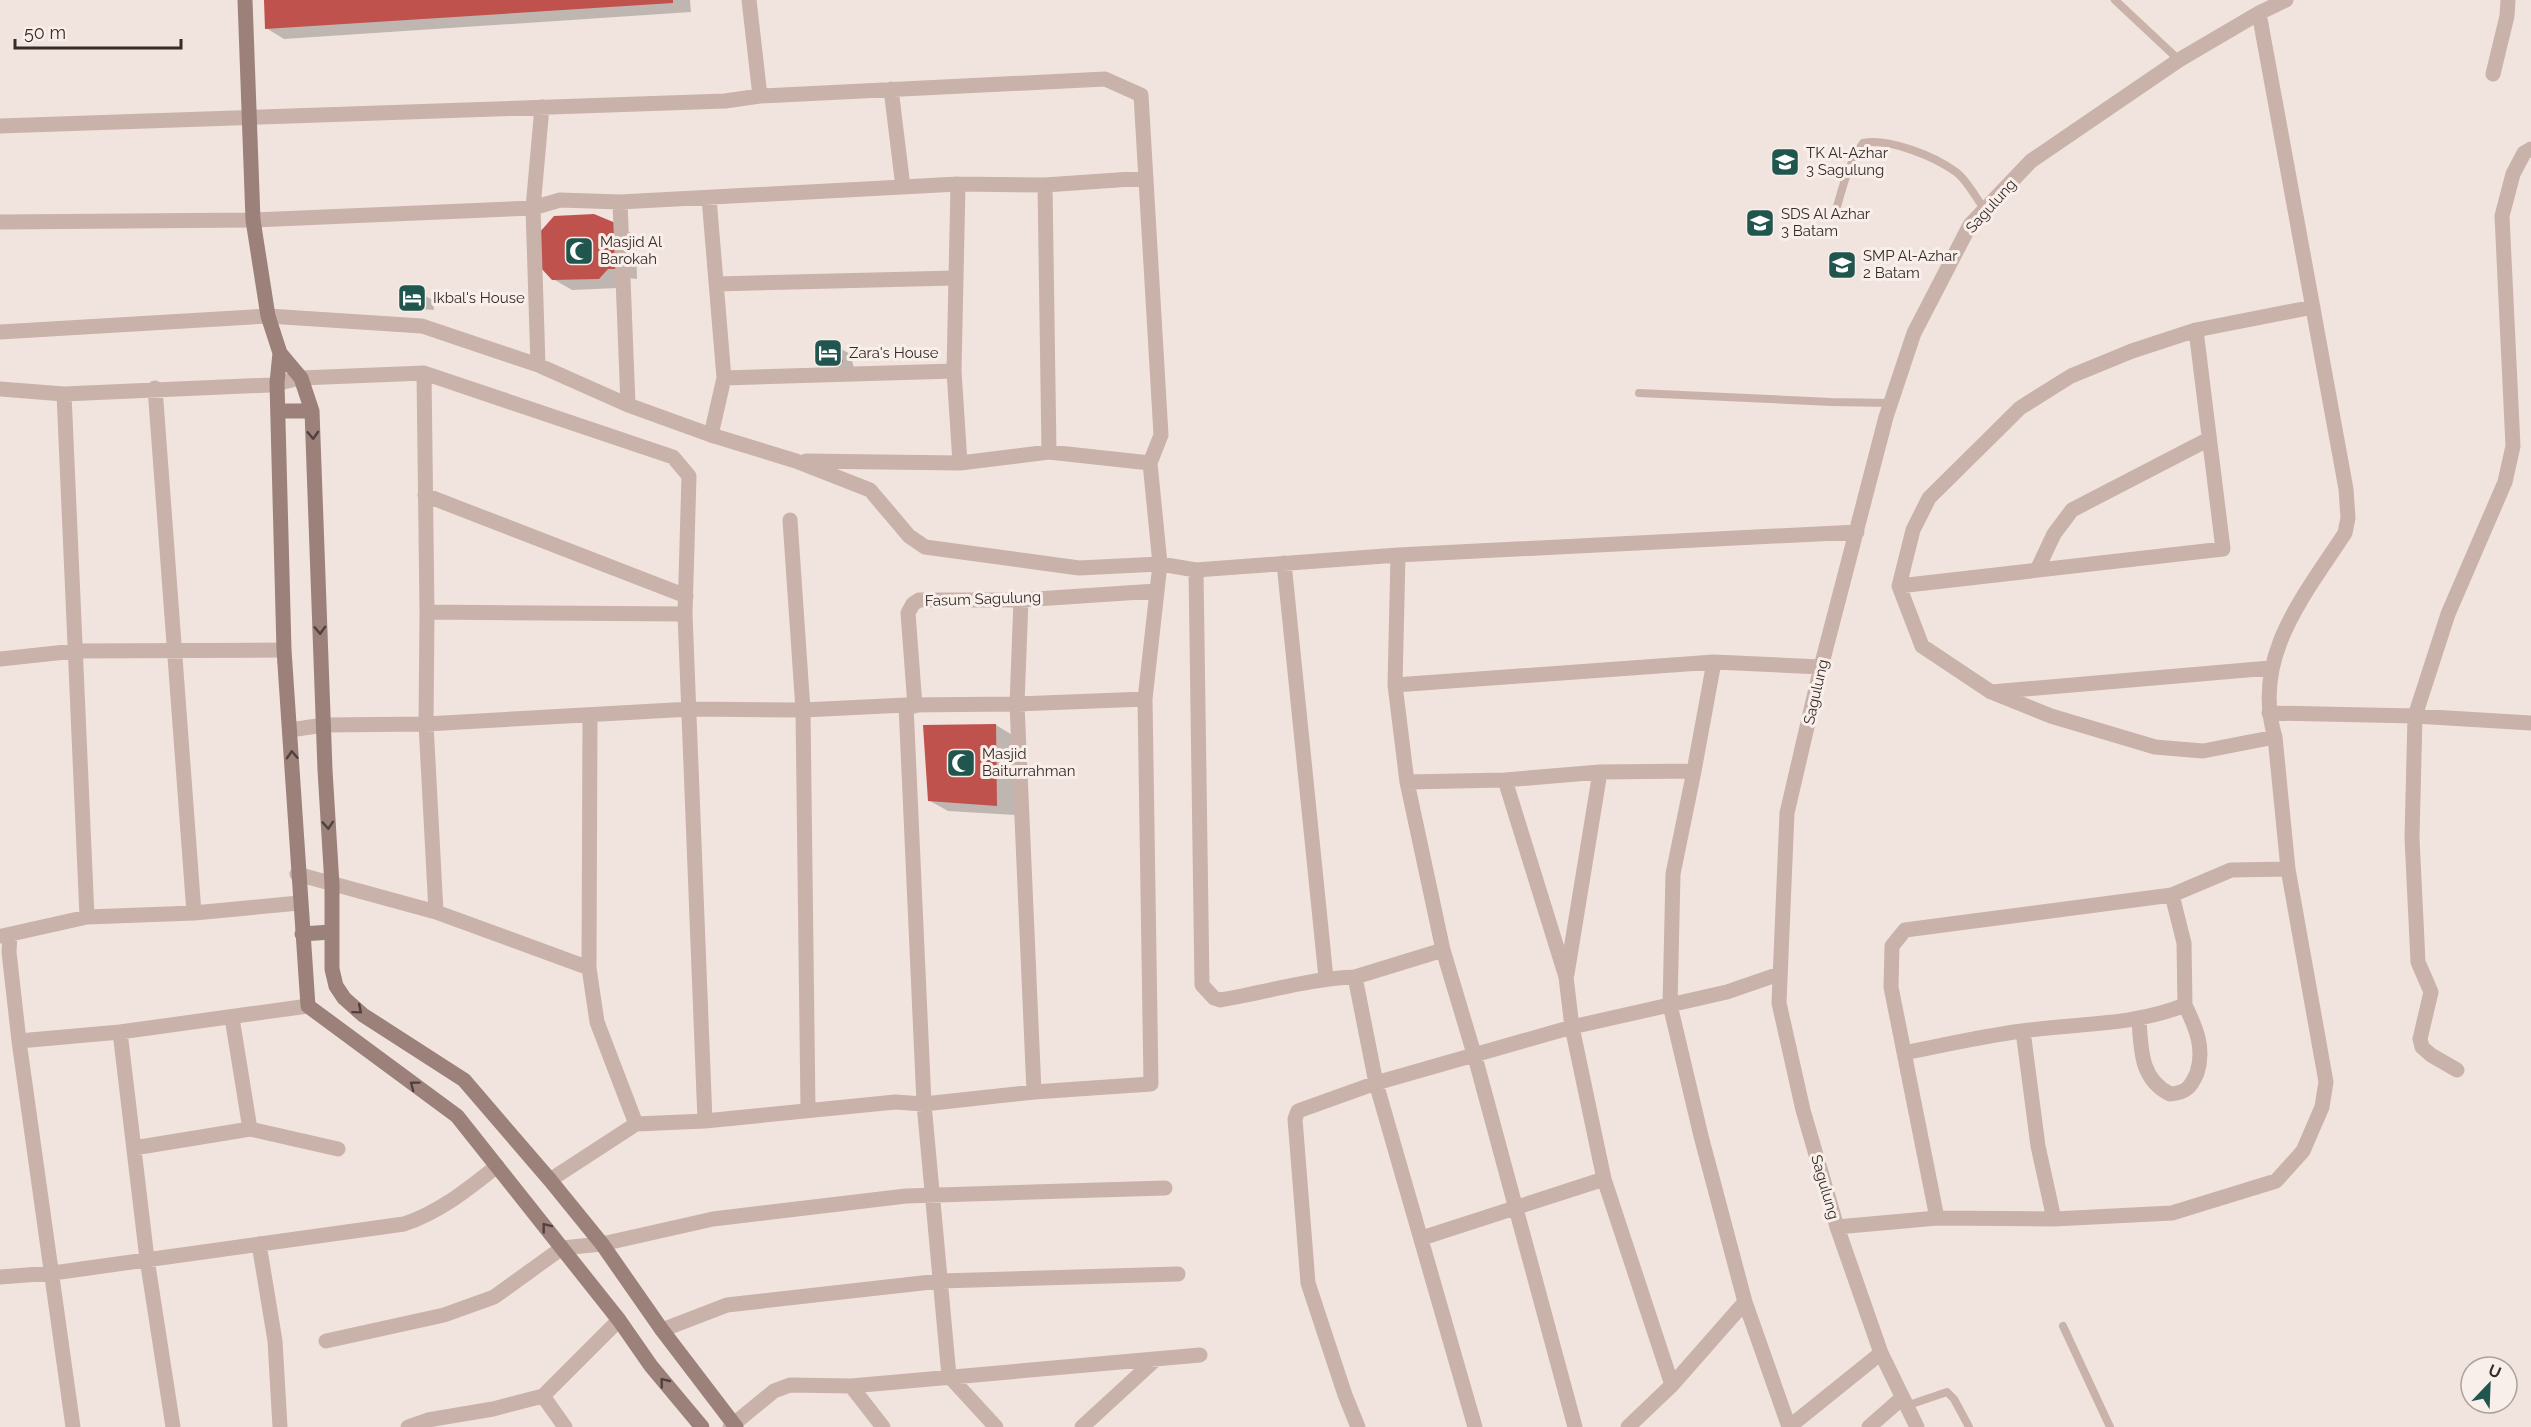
<svg xmlns="http://www.w3.org/2000/svg" width="2531" height="1427" font-family="Raleway,sans-serif">
<style>
.shadow{fill:#0003}
.building{fill:#c0524d}
.lines{fill:none;stroke-linecap:round;stroke-linejoin:round}
.lane{stroke:#c9b2aa;stroke-width:8}
.street{stroke:#c9b2aa;stroke-width:15}
.secondary{stroke:#9c817b;stroke-width:15}
.oneway{stroke:#50403e}
.labels{text-anchor:middle;dominant-baseline:central;stroke-width:6;stroke-linejoin:round;paint-order:stroke}
.poi-label{font-size:15px;fill:#372b29;stroke:#f9efea;text-anchor:start}
.street-label{font-size:15px;fill:#372b29;stroke:#f9efea}
</style>
<rect width="100%" height="100%" fill="#f1e4de"/>
<path class="shadow" d="M265,0h425l1,12 -407,27 -18,-11z
M617,225l19,11 1,43 -11,-1 -8,10 -46,2 -19,-11z
M421,294l12,6 1,10 -14,-1 -11,-6z
M838,347l12,7 4,14h-20l-12,-7z
M996,725l18,11 1,79 -67,-4 -18,-10z"/>
<path class="building" d="M264,0h409v3l-408,26z
M594,214l24,10 2,45h-12l-9,10 -47,1 -11,-12 -2,-35 15,-17z
M421,292l2,12 -16,-1v-9z
M839,345l4,17h-22l-3,-15z
M996,724l1,82 -69,-5 -5,-76z"/>
<g class="lines">
<path class="lane" d="M2115,0l64,60
M1836,210c7,-24 12,-46 27,-67 26,-5 71,13 93,29 11,8 20,26 29,38
M1639,393l192,9 60,1
M2063,1326l47,101
M1906,1406l41,-14 7,7 15,28"/>
<path class="street" d="M749,0l11,96
M2493,74l14,-58 1,-16
M891,89l12,98
M0,126l725,-25 35,-5 345,-17 36,16 20,340 -11,28 10,101 36,6 202,-15 459,-23
M958,184l-4,187 6,92
M1045,185l4,267
M709,198l15,180 -13,57
M620,202l8,203
M0,222l253,-2 280,-12 27,-8 60,2 338,-18 87,1 101,-7
M717,284l238,-6
M0,332l268,-16 154,10 116,39 90,40 83,30 85,26 74,29 39,46 16,11 154,21 81,-4 -15,135 6,385 -117,8 -110,12 -29,-2 -190,19 -69,3 -86,56
M538,365l-5,-157 9,-101
M424,373l3,239 -1,112 10,188
M724,378l230,-7
M155,388l39,525
M0,389l64,5 206,-9 31,-7 123,-5 249,84 16,19 -4,138 20,507
M64,394l23,523
M806,461l154,2 89,-11 101,11
M425,495l261,101
M790,520l13,190 5,400
M1284,563l42,415
M1196,570l6,415 12,13 6,2c43,-7 93,-22 135,-23l21,106 99,344
M2037,570l17,-36 18,-24 137,-71
M1899,586l324,-37 -27,-219
M1021,600l-4,104 17,388
M427,612l258,2
M0,659l75,-8 209,-1
M2270,668l-279,24 -69,-46 -23,-60 14,-56 16,-32 91,-90 51,-32 61,-25 64,-21 117,-23
M1395,685l319,-23 107,5
M1994,693l57,23 104,31 48,4 72,-14
M906,705l18,399 25,272 47,51
M915,706l-7,-93 5,-9 6,-4h102l135,-9
M2269,713l146,3 116,7
M590,715l-1,253 8,54 39,102
M290,730l34,-5 102,-1 265,-15 112,1 103,-5 111,-1 128,-5
M1407,782l98,-2
M297,874l139,38 153,56
M10,935l-1,17 10,89 54,386
M2,936l85,-19 107,-4 105,-10
M1443,950l32,107 100,370
M1567,974l33,-202
M1355,977l88,-27 -36,-168 -12,-97 3,-130
M2139,1019c2,30 1,60 31,75 16,-1 21,-7 27,-21 8,-25 -1,-45 -12,-68
M2023,1031l15,115 16,73
M120,1032l27,227 26,168
M19,1041l101,-9 188,-26
M1904,1053c40,-8 79,-17 118,-22 56,-8 111,-5 163,-26l-1,-62 -12,-48
M2457,1070l-26,-15 -9,-8 -2,-8 11,-47 -13,-30 -6,-124 3,-122 33,-102 57,-132 8,-36 -11,-230 11,-42 11,-21 7,-4
M250,1129l88,20
M134,1148l116,-19 -18,-111
M1937,1218l-46,-231 1,-41 13,-16 267,-35 59,-25 57,-1
M1837,1227l100,-9 117,1 118,-6 104,-32 27,-30 19,-44 4,-25 -38,-213 -13,-132c-24,-79 29,-141 70,-204l3,-15 -2,-29 -87,-476
M1422,1238l182,-59
M259,1244l16,97 5,86
M0,1277l53,-4 351,-49c36,-12 64,-35 93,-58
M1745,1302l44,125
M662,1330l65,-25 213,-24 238,-7
M326,1341l118,-26 50,-18 68,-49 40,-4 111,-25 193,-23 259,-8
M1672,1385l-68,-206 -32,-152 -6,-50 -61,-197 95,-8 94,-1 20,-109
M851,1386l32,41
M543,1396l22,31
M408,1427l20,-7 65,-11 50,-13 76,-76
M730,1427l44,-36 16,-6 61,1 349,-31
M1082,1427l74,-68
M1358,1427l-13,-32 -37,-112 -13,-164 3,-8 78,-28 196,-56 155,-35 52,-18
M1628,1427l44,-42 73,-83 -44,-166 -31,-131 3,-131 21,-103
M1789,1427l92,-74
M1869,1427l33,-29
M1917,1427l-36,-74 -44,-126 -34,-117 -24,-107 8,-190 34,-146 65,-250 28,-84 56,-108 61,-64 148,-101 80,-47 27,-13"/>
<path class="secondary" d="M245,0l8,220 15,96 12,37 21,25 11,33 13,359 7,115v84l4,17 8,12 19,17 101,65 86,100 52,64 60,86 74,97
M280,353l-3,30 7,267 24,356 149,110 162,204 32,46 51,61
M279,411h33
M302,934l29,-2"/>
</g>
<defs><path id="oneway-chevron" d="M-2-3.5L2.5 0L-2 3.5" fill="none" stroke-width="1.6" stroke-linecap="round" stroke-linejoin="round" transform="scale(1.5)"/></defs>
<g class="oneway">
<use href="#oneway-chevron" transform="translate(313 435) rotate(88)"/>
<use href="#oneway-chevron" transform="translate(320 630) rotate(88)"/>
<use href="#oneway-chevron" transform="translate(292 755) rotate(-93)"/>
<use href="#oneway-chevron" transform="translate(328 825) rotate(86)"/>
<use href="#oneway-chevron" transform="translate(358 1010) rotate(40)"/>
<use href="#oneway-chevron" transform="translate(414 1085) rotate(-143)"/>
<use href="#oneway-chevron" transform="translate(546 1227) rotate(-128)"/>
<use href="#oneway-chevron" transform="translate(664 1382) rotate(-129)"/>
</g>
<defs>
<g id="school-square" transform="scale(1.5)"><rect x="-9" y="-9" width="18" height="18" rx="4" fill="#21564f" stroke="#f9efea"/><path d="M0-5L7-2L0 1L-7-2ZM-4 1L0 2.5L4 1V4Q0 6-4 4Z" fill="#fff"/></g>
<g id="mosque-square" transform="scale(1.5)"><rect x="-9" y="-9" width="18" height="18" rx="4" fill="#21564f" stroke="#f9efea"/><path d="M3.5-4.9A6 6 0 1 0 3.5 4.9A5 5 0 1 1 3.5-4.9Z" fill="#fff"/></g>
<g id="hotel-square" transform="scale(1.5)"><rect x="-9" y="-9" width="18" height="18" rx="4" fill="#21564f" stroke="#f9efea"/><path d="M-6-4.5h1.5V1H6V5H4.5V3h-9V5H-6ZM-4 0a1.8 1.8 0 1 1 3.6 0ZM.5 0V-2.5h3Q6-2.5 6 0Z" fill="#fff"/></g>
</defs>
<g fill-rule="evenodd">
<use href="#school-square" x="1785" y="162"/>
<use href="#school-square" x="1760" y="223"/>
<use href="#mosque-square" x="579" y="251"/>
<use href="#school-square" x="1842" y="265"/>
<use href="#hotel-square" x="412" y="298"/>
<use href="#hotel-square" x="828" y="353"/>
<use href="#mosque-square" x="961" y="763"/>
</g>
<g class="labels">
<g class="poi-label">
<text x="1806" y="153">TK Al-Azhar<tspan x="1806" dy="17">3 Sagulung</tspan></text>
<text x="1781" y="214">SDS Al Azhar<tspan x="1781" dy="17">3 Batam</tspan></text>
<text x="600" y="242">Masjid Al<tspan x="600" dy="17">Barokah</tspan></text>
<text x="1863" y="256">SMP Al-Azhar<tspan x="1863" dy="17">2 Batam</tspan></text>
<text x="433" y="298">Ikbal's House</text>
<text x="849" y="353">Zara's House</text>
<text x="982" y="754">Masjid<tspan x="982" dy="17">Baiturrahman</tspan></text>
</g>
<g class="street-label">
<text transform="translate(1991 206) rotate(-48)">Sagulung</text>
<text transform="translate(983 599) rotate(-2)">Fasum Sagulung</text>
<text transform="translate(1816 692) rotate(-77)">Sagulung</text>
<text transform="translate(1825 1187) rotate(74)">Sagulung</text>
</g>
</g>
<g transform="translate(2489 1385) rotate(23)"><circle r="28" fill="#f9efea" stroke="#aba19d" stroke-width="1.5"/>
<path d="M0-4.5L10 22L0 15L-10 22Z" fill="#21564f"/>
<text y="-9" font-size="16" font-weight="bold" text-anchor="middle" fill="#372b29">U</text>
</g>
<path d="M15 39v9h166v-9" fill="none" stroke="#372b29" stroke-width="3"/>
<text x="24" y="39" font-size="18" fill="#372b29" stroke="#f9efea" stroke-width="4.5" paint-order="stroke">50 m</text>
</svg>
